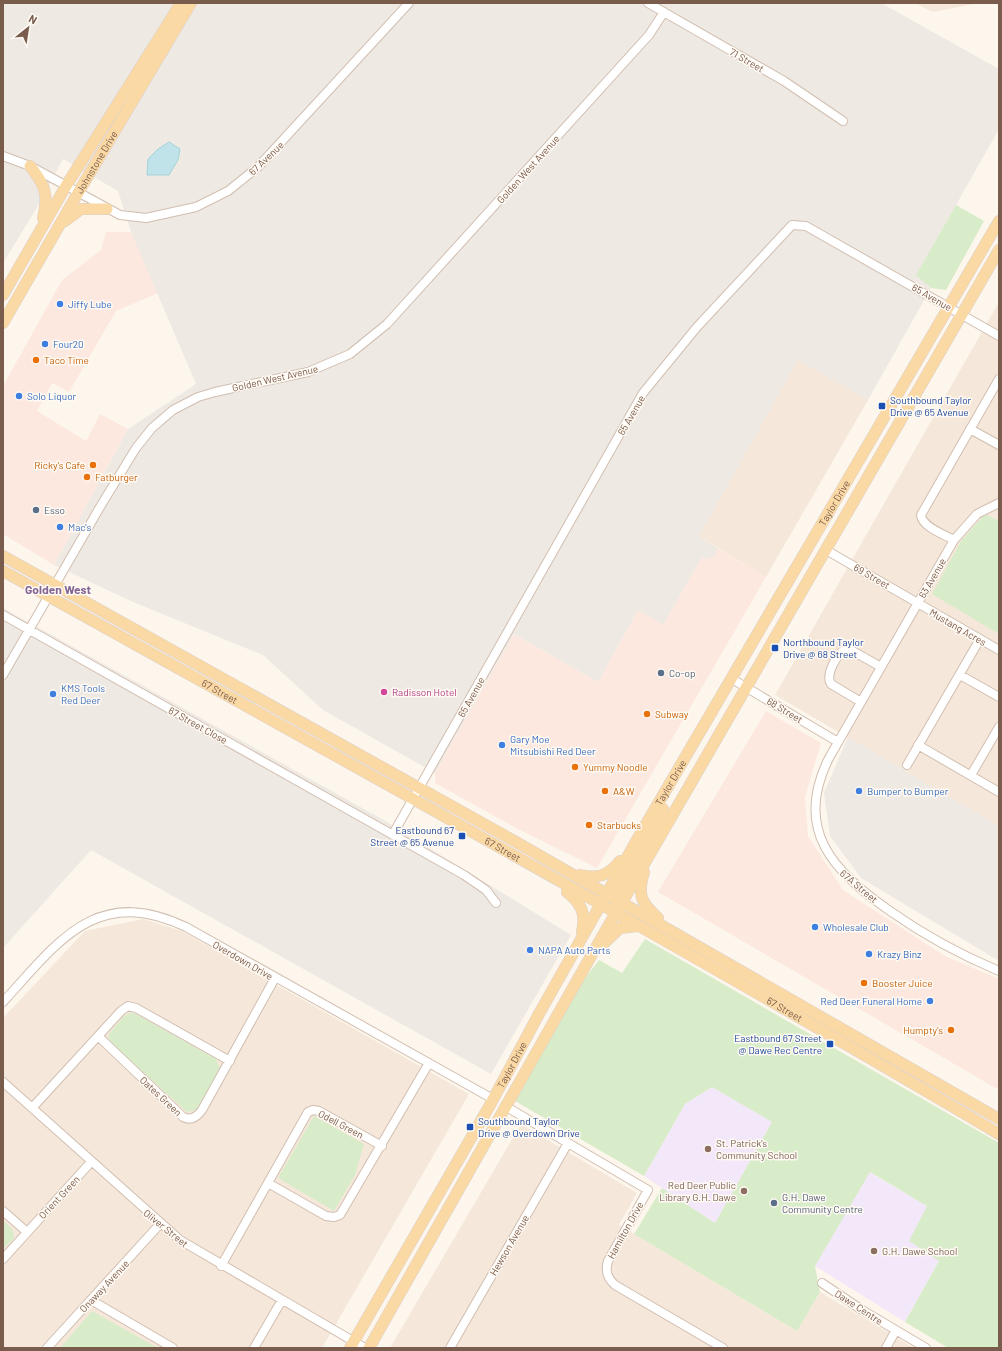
<svg xmlns="http://www.w3.org/2000/svg" width="1002" height="1351" font-family="Barlow,sans-serif">
<style>
.residential{fill:#f5e8da}
.commercial{fill:#fde8e0}
.industrial{fill:#efe9e4}
.education{fill:#f3e8fa}
.green{fill:#d8ecc9}
.water{fill:#bfe3e8;stroke:#a5d3da}
.lines{fill:none;stroke-linecap:round;stroke-linejoin:round}
.minor-casing{stroke:#d1beb0;stroke-width:10}
.major-casing{stroke:#dad1cd;stroke-width:12}
.minor{stroke:#fff;stroke-width:8}
.major{stroke:#fbd9a5;stroke-width:11}
.shop-dot{fill:#3f7fe0;stroke:#fffaf3;stroke-width:1.5}
.food-dot{fill:#e8710a;stroke:#fffaf3;stroke-width:1.5}
.transit-dot{fill:#1a4fb4;stroke:#fffaf3;stroke-width:1.5}
.service-dot{fill:#5c6f8a;stroke:#fffaf3;stroke-width:1.5}
.hotel-dot{fill:#d1479c;stroke:#fffaf3;stroke-width:1.5}
.education-dot{fill:#8d6e63;stroke:#fffaf3;stroke-width:1.5}
.labels{text-anchor:middle;dominant-baseline:central;stroke-width:3;stroke-linejoin:round;paint-order:stroke}
.street-label{font-size:10px;fill:#7a5c4d;stroke:#fffaf3}
.shop-label{font-size:10px;fill:#366cbe;stroke:#fffaf3;text-anchor:start}
.food-label{font-size:10px;fill:#c56008;stroke:#fffaf3;text-anchor:start}
.transit-label{font-size:10px;fill:#164399;stroke:#fffaf3;text-anchor:start}
.service-label{font-size:10px;fill:#4e5e75;stroke:#fffaf3;text-anchor:start}
.hotel-label{font-size:10px;fill:#b23c85;stroke:#fffaf3;text-anchor:start}
.education-label{font-size:10px;fill:#785e54;stroke:#fffaf3;text-anchor:start}
.quarter-label{font-size:12px;font-weight:bold;fill:#846695;stroke:#fffaf3}
</style>
<rect width="100%" height="100%" fill="#fdf6ec"/>
<path class="residential" d="M915,3h64l-46,9z
M999,302v524l-224,-131z
M798,359l70,41 -102,177 -67,-41z
M143,919l39,12 287,163 -147,254h-319v-330l82,-87z
M521,1124l116,69 -18,32 178,106 23,-39 94,56h-524z"/>
<path class="commercial" d="M106,232h25l27,61 -42,18 -47,81 -17,-9 -15,28 49,30 14,-27 28,15 -74,136 -51,-31v-148l59,-106 39,-30z
M718,548l48,29 -169,291 -81,-40 -81,-45v-10l79,-139 84,48 40,-72 25,14 39,-67 13,-2z
M766,711l55,32 -16,54 3,39 35,54 102,66 54,23v111l-341,-198z"/>
<path class="industrial" d="M3,3h878l118,66v60l-82,145 14,14 -63,112 -70,-40 -99,176 19,12 -3,7 -8,5 -5,-3 -39,68 -25,-15 -40,72 -84,-48 -79,139 -112,-63 -60,-55 -130,-53 -79,-37 74,-136 68,-45 -65,-152 -13,-41 -55,-32 -22,42 -38,62z
M3,608l379,211 189,116 -80,139 -400,-224 -88,98z
M848,737l151,89v135l-138,-83 -31,-42 -6,-43z"/>
<path class="education" d="M712,1087l60,35 -57,101 -71,-47 41,-72z
M869,1172l58,34 12,55 -34,61 -90,-56z"/>
<path class="green" d="M956,205l28,16 -38,69 -15,-2 -15,-13z
M985,514l14,7v113l-67,-40 29,-53z
M645,939l354,204v205h-51l-43,-26 34,-61 -30,-20 18,-35 -57,-34 -55,94 5,26 -23,39 -163,-97 28,-46 53,35 57,-101 -60,-35 -27,17 -41,72 -129,-75 64,-115 20,-26 23,13z
M132,1012l84,47 4,9 -24,42 -9,2 -77,-70 -2,-7 16,-19z
M314,1116l50,28 -9,31 -21,36 -56,-33z
M3,1220l10,10 1,8 -11,11z
M92,1311l66,37h-98z"/>
<path class="water" d="M169,142l11,7 -2,11 -9,15h-22l1,-16 10,-10z"/>
<g class="lines">
<g class="minor-casing">
<path id="minor" d="M648,3l136,78 59,40
M3,156l27,10 90,49 26,3 50,-11 32,-16 30,-24 151,-164
M970,429l29,16
M999,503l-22,11 -23,26 -125,218c-36,72 4,113 61,153 34,24 71,44 109,60
M954,540c-9,-5 -32,-13 -33,-25l78,-136
M826,550l173,100
M3,615l461,260 22,15 10,13
M3,675l97,-168 36,-59 16,-20 21,-18 25,-13 17,-5 93,-20 42,-18 37,-30 262,-289 15,-23
M960,675l39,22
M732,679l106,63
M861,702l-30,-18c-6,-9 6,-31 15,-35l5,1 30,17
M918,745l81,47
M907,765l73,-126
M971,775l28,-48
M393,834l250,-441 54,-66 95,-102 14,1 193,110
M3,1002c55,-60 93,-118 183,-75l307,172
M99,1037l84,80c8,4 14,0 19,-7l73,-132
M3,1082l177,158 185,108
M505,1106l143,84 -40,71c-3,10 -1,17 7,24l108,63
M32,1108l89,-97 7,-5 8,2 94,53
M268,1183l58,33 8,1 6,-2 89,-152
M3,1211l24,21
M3,1259l88,-97
M221,1266l87,-154 5,-2 6,1 63,35
M822,1283l40,27 64,38
M91,1300l82,48
M47,1348l113,-124
M254,1348l28,-48
M450,1348l118,-205
M886,1348l10,-18"/>
</g>
<g class="major-casing">
<g id="major">
<path d="M30,166c15,19 19,28 13,52"/>
<path d="M65,221l16,-12h26"/>
<path d="M3,295l63,-109 115,-183"/>
<path id="s1" d="M3,323l75,-130 113,-190"/>
<path d="M3,556l513,286 483,277"/>
<path id="s2" d="M3,571c333,185 668,369 996,563"/>
<path d="M644,872c-7,23 -3,31 14,46"/>
<path d="M580,875c18,4 28,1 40,-14"/>
<path d="M567,892c15,12 19,22 15,40"/>
<path d="M617,905l2,-13 44,-83"/>
<path d="M604,943l16,-15 18,-2"/>
<path id="s3" d="M350,1348l140,-243 50,-93 102,-181 357,-610"/>
<path d="M369,1348l222,-392 408,-706"/>
</g>
</g>
<use href="#minor" class="minor"/>
<use href="#major" class="major"/>
</g>
<g class="shop-dot">
<circle cx="60" cy="304" r="4"/>
<circle cx="45" cy="344" r="4"/>
<circle cx="19" cy="396" r="4"/>
<circle cx="60" cy="527" r="4"/>
<circle cx="53" cy="694" r="4"/>
<circle cx="502" cy="745" r="4"/>
<circle cx="859" cy="791" r="4"/>
<circle cx="815" cy="927" r="4"/>
<circle cx="530" cy="950" r="4"/>
<circle cx="869" cy="954" r="4"/>
<circle cx="930" cy="1001" r="4"/>
</g>
<g class="food-dot">
<circle cx="36" cy="360" r="4"/>
<circle cx="93" cy="465" r="4"/>
<circle cx="87" cy="477" r="4"/>
<circle cx="647" cy="714" r="4"/>
<circle cx="575" cy="767" r="4"/>
<circle cx="605" cy="791" r="4"/>
<circle cx="589" cy="825" r="4"/>
<circle cx="864" cy="983" r="4"/>
<circle cx="951" cy="1030" r="4"/>
</g>
<g class="transit-dot">
<rect x="878" y="402" width="8" height="8" rx="2"/>
<rect x="771" y="644" width="8" height="8" rx="2"/>
<rect x="458" y="832" width="8" height="8" rx="2"/>
<rect x="826" y="1040" width="8" height="8" rx="2"/>
<rect x="466" y="1123" width="8" height="8" rx="2"/>
</g>
<g class="service-dot">
<circle cx="36" cy="510" r="4"/>
<circle cx="661" cy="673" r="4"/>
<circle cx="774" cy="1203" r="4"/>
</g>
<circle class="hotel-dot" cx="384" cy="692" r="4"/>
<g class="education-dot">
<circle cx="708" cy="1149" r="4"/>
<circle cx="744" cy="1191" r="4"/>
<circle cx="874" cy="1251" r="4"/>
</g>
<g class="labels">
<g class="street-label">
<text transform="translate(747 60) rotate(30)">71 Street</text>
<text transform="translate(266 158) rotate(-44)">67 Avenue</text>
<text stroke="none"><textPath href="#s1" startOffset="186">Johnstone Drive</textPath></text>
<text transform="translate(528 169) rotate(-48)">Golden West Avenue</text>
<text transform="translate(932 297) rotate(30)">65 Avenue</text>
<text transform="translate(275 378) rotate(-13)">Golden West Avenue</text>
<text transform="translate(631 415) rotate(-60)">65 Avenue</text>
<text stroke="none"><textPath href="#s3" startOffset="974">Taylor Drive</textPath></text>
<text transform="translate(872 576) rotate(30)">69 Street</text>
<text transform="translate(932 578) rotate(-60)">63 Avenue</text>
<text transform="translate(958 627) rotate(30)">Mustang Acres</text>
<text stroke="none"><textPath href="#s2" startOffset="248">67 Street</textPath></text>
<text transform="translate(471 697) rotate(-61)">65 Avenue</text>
<text transform="translate(785 710) rotate(31)">68 Street</text>
<text transform="translate(198 725) rotate(29)">67 Street Close</text>
<text stroke="none"><textPath href="#s3" startOffset="650">Taylor Drive</textPath></text>
<text stroke="none"><textPath href="#s2" startOffset="572">67 Street</textPath></text>
<text transform="translate(859 886) rotate(40)">67A Street</text>
<text transform="translate(243 960) rotate(30)">Overdown Drive</text>
<text stroke="none"><textPath href="#s2" startOffset="896">67 Street</textPath></text>
<text stroke="none"><textPath href="#s3" startOffset="326">Taylor Drive</textPath></text>
<text transform="translate(161 1096) rotate(43)">Oates Green</text>
<text transform="translate(341 1124) rotate(28)">Odell Green</text>
<text transform="translate(59 1197) rotate(-47)">Orient Green</text>
<text transform="translate(166 1228) rotate(39)">Oliver Street</text>
<text transform="translate(625 1230) rotate(-61)">Hamilton Drive</text>
<text transform="translate(509 1245) rotate(-60)">Hewson Avenue</text>
<text transform="translate(104 1286) rotate(-47)">Onaway Avenue</text>
<text transform="translate(859 1307) rotate(33)">Dawe Centre</text>
</g>
<g class="shop-label">
<text x="68" y="304">Jiffy Lube</text>
<text x="53" y="344">Four20</text>
<text x="27" y="396">Solo Liquor</text>
<text x="68" y="527">Mac's</text>
<text x="61" y="688">KMS Tools<tspan x="61" dy="12">Red Deer</tspan></text>
<text x="510" y="739">Gary Moe<tspan x="510" dy="12">Mitsubishi Red Deer</tspan></text>
<text x="867" y="791">Bumper to Bumper</text>
<text x="823" y="927">Wholesale Club</text>
<text x="538" y="950">NAPA Auto Parts</text>
<text x="877" y="954">Krazy Binz</text>
<text x="922" y="1001" text-anchor="end">Red Deer Funeral Home</text>
</g>
<g class="food-label">
<text x="44" y="360">Taco Time</text>
<text x="85" y="465" text-anchor="end">Ricky's Cafe</text>
<text x="95" y="477">Fatburger</text>
<text x="655" y="714">Subway</text>
<text x="583" y="767">Yummy Noodle</text>
<text x="613" y="791">A&amp;W</text>
<text x="597" y="825">Starbucks</text>
<text x="872" y="983">Booster Juice</text>
<text x="943" y="1030" text-anchor="end">Humpty's</text>
</g>
<g class="transit-label">
<text x="890" y="400">Southbound Taylor<tspan x="890" dy="12">Drive @ 65 Avenue</tspan></text>
<text x="783" y="642">Northbound Taylor<tspan x="783" dy="12">Drive @ 68 Street</tspan></text>
<text x="454" y="830" text-anchor="end">Eastbound 67<tspan x="454" dy="12">Street @ 65 Avenue</tspan></text>
<text x="822" y="1038" text-anchor="end">Eastbound 67 Street<tspan x="822" dy="12">@ Dawe Rec Centre</tspan></text>
<text x="478" y="1121">Southbound Taylor<tspan x="478" dy="12">Drive @ Overdown Drive</tspan></text>
</g>
<g class="service-label">
<text x="44" y="510">Esso</text>
<text x="669" y="673">Co-op</text>
<text x="782" y="1197">G.H. Dawe<tspan x="782" dy="12">Community Centre</tspan></text>
</g>
<g class="hotel-label">
<text x="392" y="692">Radisson Hotel</text>
</g>
<g class="education-label">
<text x="716" y="1143">St. Patrick's<tspan x="716" dy="12">Community School</tspan></text>
<text x="736" y="1185" text-anchor="end">Red Deer Public<tspan x="736" dy="12">Library G.H. Dawe</tspan></text>
<text x="882" y="1251">G.H. Dawe School</text>
</g>
<g class="quarter-label">
<text x="58" y="589">Golden West</text>
</g>
</g>
<rect width="1002" height="1351" fill="none" stroke="#7a5c4d" stroke-width="8"/>
<g transform="translate(28 28) rotate(30)" stroke="#fffaf3" stroke-width="3" paint-order="stroke">
<path d="M0-3L7 15L0 10L-7 15Z" fill="#7a5c4d"/>
<text y="-6" font-size="11" font-weight="bold" text-anchor="middle" fill="#7a5c4d">N</text>
</g>
</svg>
